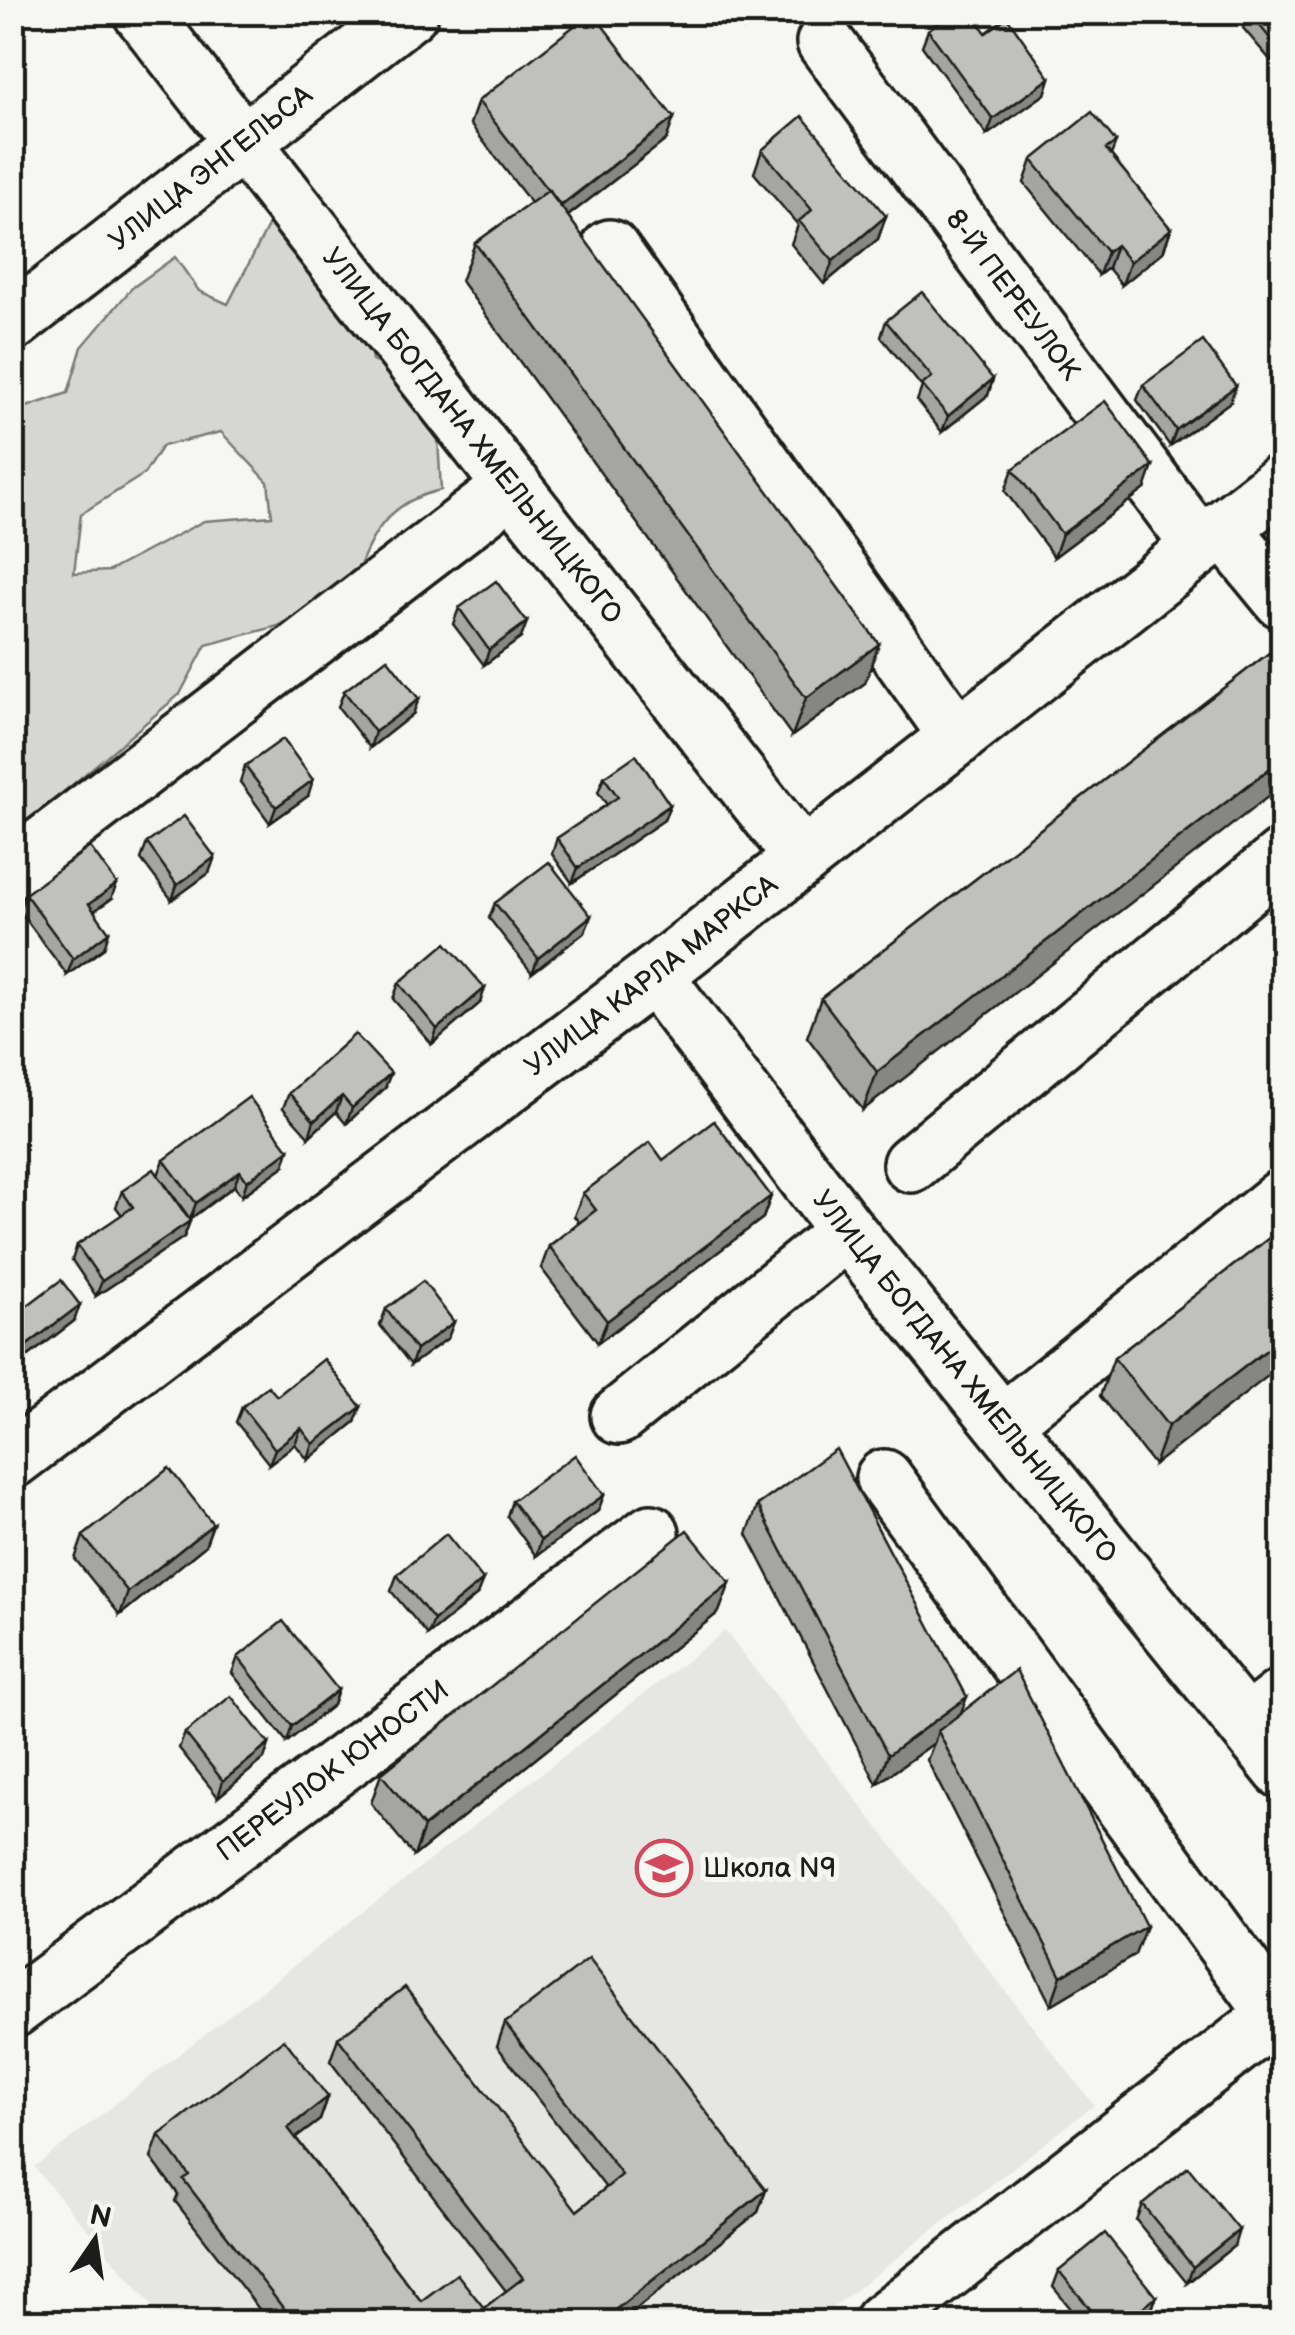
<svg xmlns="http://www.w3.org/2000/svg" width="1295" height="2335" font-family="'Balsamiq Sans',sans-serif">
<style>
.built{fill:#e6e6e2}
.green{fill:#d6d6d2;stroke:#797977;stroke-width:2.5;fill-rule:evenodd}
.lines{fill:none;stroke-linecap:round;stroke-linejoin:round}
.minor-casing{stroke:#1c1c1c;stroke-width:62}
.minor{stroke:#f6f6f2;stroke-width:55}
.wall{fill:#a5a5a3;stroke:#1c1c1c;stroke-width:2.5}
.shaded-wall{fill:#868684;stroke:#1c1c1c;stroke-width:2.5}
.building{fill:#c0c0bd;stroke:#1c1c1c;stroke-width:2.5}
.labels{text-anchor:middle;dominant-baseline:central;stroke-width:10;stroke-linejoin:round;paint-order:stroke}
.street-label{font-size:28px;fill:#1c1c1c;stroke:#f6f6f2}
.poi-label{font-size:28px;fill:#1c1c1c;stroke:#f6f6f2;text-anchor:start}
</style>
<rect width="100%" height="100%" fill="#f6f6f2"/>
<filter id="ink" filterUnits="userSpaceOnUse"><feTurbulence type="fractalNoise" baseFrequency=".01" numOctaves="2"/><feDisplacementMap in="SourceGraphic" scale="20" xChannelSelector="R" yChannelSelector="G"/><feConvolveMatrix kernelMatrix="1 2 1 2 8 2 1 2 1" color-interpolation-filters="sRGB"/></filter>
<g filter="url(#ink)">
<path class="built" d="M725,1631l369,474 -280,217h-648l-132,-155z"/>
<path class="green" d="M282,199l87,135 3,27 63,28 6,101c-55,12 -70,45 -88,94l-75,42 -72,19 -26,49 -167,141 -1,-423 56,-19 14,-46 50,-59 43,-31 24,34 29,13zM221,432l47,50 4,34 -68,5 -95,50 -35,2 7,-59 63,-40 18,-28z"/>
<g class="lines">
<g class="minor-casing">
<g id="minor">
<path id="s1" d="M141,12l662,846"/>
<path id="s2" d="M825,42l375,504"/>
<path d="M610,248l348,489"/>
<path id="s3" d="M12,323l398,-311"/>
<path d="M1223,528l59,72"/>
<path d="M12,869l501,-383"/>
<path id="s4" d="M654,975l193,256 435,539"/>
<path d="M911,1164l371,-306"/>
<path d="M619,1416l228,-185"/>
<path d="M1004,1422l278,-224"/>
<path id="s5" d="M12,1460l642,-485 628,-493"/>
<path d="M884,1478l392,537"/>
<path d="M1246,1725l36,-28"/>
<path id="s6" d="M12,2010l639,-477"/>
<path d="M882,2322l400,-312"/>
</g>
</g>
<use href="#minor" class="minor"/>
</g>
<path class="wall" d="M734,12h33l-21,16z
M1282,12v42l-10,8 -29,-34 6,-15z
M928,30l58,3 64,45 -5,16 -58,41 -65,-89z
M478,101l188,39 -98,76 297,467 -73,53 -331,-455 14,-38 56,-40 -61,-79z
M1116,142l-5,13 60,74 -8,23 -41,33 -14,-17 -9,7 -75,-92 8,-23z
M762,150l124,66 -8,23 -54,45 -33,-40 7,-19 -44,-52z
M886,321l107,58 -5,16 -46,37 -25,-31 5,-14 -41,-50z
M1143,385l87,17 -60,44 -33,-46z
M1013,469l132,20 -91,68 -49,-66z
M459,608l62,30 -37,27 -31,-41z
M1269,653l-406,457 -56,-73 14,-39z
M344,691l69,23 -43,34 -32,-41z
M245,766l63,30 -38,27 -30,-41z
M604,777l66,28 -6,15 -92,63 -20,-29 5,-16 50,-33 -9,-13z
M147,843l62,30 -37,27 -31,-41z
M25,894l86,5 -17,12 10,37 -37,27 -48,-65z
M495,903l90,29 -53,41 -43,-55z
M399,983l81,20 -48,41 -39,-45z
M385,1088l-39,36 -10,-12 -27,25 -26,-29 6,-15z
M164,1160l120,6 -42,30 -8,-10 -44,33 -25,-35 25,37 -6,16 -88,59 -24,-36 5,-15 45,-30 -6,-8 6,-16 36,-16z
M663,1160l108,36 -8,22 -165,125 -57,-75 8,-22 30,-24 -5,-6 9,-23z
M1282,1228l-128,237 -54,-69 14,-38z
M12,1293l12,15 50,13 -61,47z
M386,1309l62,29 -37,27 -31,-40z
M277,1396l78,26 -47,38 -13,-16 -26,20 -33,-42 6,-15z
M604,1495l-6,16 -62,45 -29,-40 5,-15z
M758,1505l203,208 174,242 -84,50 -124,-245 7,-17 -57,41 -130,-250z
M213,1524l-8,22 -85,69 -45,-56 8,-23z
M397,1575l80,20 -49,40 -37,-44z
M719,1612l-305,244 -43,-53 10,-29z
M238,1657l100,33 -5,15 -46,37 -55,-69z
M185,1733l84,11 -5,15 -46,38 -39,-49z
M505,2023l261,167 -8,22 -138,110h-351l-94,-121 3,-7 -27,-36 8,-23 169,-38 -8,23 -24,18 125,163 63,7 22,-17 -176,-230 8,-23 239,173 29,-23 -109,-142z
M1142,2204l92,42 -47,37 -51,-63z
M1059,2271l97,26 -5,15 -13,10h-56l-29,-35z"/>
<path class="shaded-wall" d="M751,12h16l-21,16z
M1282,43v11l-10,8 5,-15z
M1050,78l-5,16 -58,41 6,-16z
M674,118l-8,22 -115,89 9,-22z
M886,216l-8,23 -54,45 9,-23z
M1171,229l-8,23 -41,33 8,-23z
M1116,245l-8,23 -9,7 8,-23z
M993,379l-5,16 -46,37 6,-16z
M1236,386l-6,16 -60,44 6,-16z
M1153,466l-8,23 -91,68 8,-23z
M527,622l-6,16 -37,27 5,-15z
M879,644l-14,39 -73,53 14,-38z
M419,699l-6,15 -43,34 5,-16z
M1282,759v27l-419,324 14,-38z
M313,780l-5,16 -38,27 6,-16z
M670,805l-6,15 -92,63 6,-15z
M215,857l-6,16 -37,27 5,-15z
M117,884l-6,15 -28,20 6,-15z
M591,916l-6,16 -53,41 6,-15z
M109,932l-5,16 -37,27 6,-16z
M485,988l-5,15 -48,41 5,-15z
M391,1073l-6,15 -39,36 6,-16z
M342,1096l-6,16 -27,25 5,-16z
M289,1150l-5,16 -42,30 5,-15z
M240,1171l-6,15 -44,33 6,-16z
M771,1196l-8,22 -165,125 9,-22z
M190,1221l-6,16 -88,59 6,-15z
M80,1305l-6,16 -61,47 5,-16z
M454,1322l-6,16 -37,27 5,-15z
M1282,1338v27l-128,100 14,-39z
M361,1407l-6,15 -47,38 5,-16z
M301,1428l-6,16 -26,20 6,-15z
M604,1495l-6,16 -62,45 5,-16z
M213,1524l-8,22 -85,69 8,-23z
M483,1580l-6,15 -49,40 6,-15z
M730,1583l-11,29 -305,244 10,-29z
M338,1690l-5,15 -46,37 5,-16z
M967,1697l-11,29 -18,5 -4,12 -57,41 11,-29z
M269,1744l-5,15 -46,38 5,-16z
M1146,1926l-11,29 -84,50 10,-29z
M328,2097l-8,23 -40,30 8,-22z
M766,2190l-8,22 -138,110h-20z
M1239,2230l-5,16 -47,37 6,-16z
M1156,2297l-5,15 -13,10h-13z"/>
<path class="building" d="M592,12l82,106 -114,88 -82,-105z
M952,12h19l15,21 21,-16 43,61 -57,41 -65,-89z
M1249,12h33v31l-5,4z
M1092,112l24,30 -10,7 65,80 -41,33 -14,-17 -9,7 -75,-92z
M802,116l84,100 -53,45 -34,-40 13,-11 -50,-60z
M549,190l330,454 -73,54 -331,-455z
M922,292l71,87 -45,37 -26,-31 10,-8 -46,-56z
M1203,341l33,45 -60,44 -33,-45z
M1105,401l48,65 -91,68 -49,-65z
M496,581l31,41 -38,28 -30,-42z
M1269,653l13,17v89l-405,313 -56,-74z
M387,658l32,41 -44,33 -31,-41z
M283,739l30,41 -37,27 -31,-41z
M636,755l34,50 -92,63 -21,-30 61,-41 -14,-20z
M184,816l31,41 -38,28 -30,-42z
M90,847l27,37 -28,20 20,28 -36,27 -48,-65z
M549,862l42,54 -53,42 -43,-55z
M446,943l39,45 -48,41 -38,-46z
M355,1034l36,39 -39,35 -10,-12 -28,25 -25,-28z
M249,1097l40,53 -42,31 -7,-10 -44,32 -32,-43z
M714,1121l57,75 -164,125 -58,-75 47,-36 -13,-17 67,-51 13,18z
M154,1169l36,52 -88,60 -25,-36 56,-38 -11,-16z
M1282,1228v110l-114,88 -54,-68z
M61,1280l19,25 -62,47 -6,-7v-52l12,15z
M423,1281l31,41 -38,28 -30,-41z
M324,1359l37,48 -48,37 -12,-16 -26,21 -33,-42 26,-21 9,10z
M836,1449l131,248 -79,58 -130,-250z
M575,1455l29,40 -63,45 -29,-39z
M169,1468l44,56 -85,68 -45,-56z
M687,1530l43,53 -306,244 -43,-53z
M446,1534l37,46 -49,40 -37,-45z
M283,1621l55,69 -46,36 -54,-69z
M1016,1670l130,256 -85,50 -123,-245z
M231,1696l38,48 -46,37 -38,-48z
M589,1959l177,231 -166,132h-306l-111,-143 6,-4 -30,-40 125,-96 44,58 -40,31 133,173 36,-27 27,34 39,-30 -185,-240 67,-51 172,224 45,-36 -117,-152z
M1188,2167l51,63 -46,37 -51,-63z
M1105,2233l51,64 -31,25h-24l-42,-51z"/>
</g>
<defs>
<g id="school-ring" transform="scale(2.875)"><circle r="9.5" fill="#f6f6f2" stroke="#d1495b" stroke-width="1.5"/><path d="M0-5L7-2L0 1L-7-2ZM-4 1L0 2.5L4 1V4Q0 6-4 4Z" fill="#d1495b"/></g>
</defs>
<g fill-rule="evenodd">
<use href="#school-ring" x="664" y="1868"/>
</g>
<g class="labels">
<g class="street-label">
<text stroke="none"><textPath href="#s3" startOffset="252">УЛИЦА ЭНГЕЛЬСА</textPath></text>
<text stroke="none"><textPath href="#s2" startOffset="315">8-Й ПЕРЕУЛОК</textPath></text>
<text stroke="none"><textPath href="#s1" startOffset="538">УЛИЦА БОГДАНА ХМЕЛЬНИЦКОГО</textPath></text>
<text stroke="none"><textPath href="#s5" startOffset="802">УЛИЦА КАРЛА МАРКСА</textPath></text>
<text stroke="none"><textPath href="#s4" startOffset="508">УЛИЦА БОГДАНА ХМЕЛЬНИЦКОГО</textPath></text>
<text stroke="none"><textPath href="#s6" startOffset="400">ПЕРЕУЛОК ЮНОСТИ</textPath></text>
</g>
<g class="poi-label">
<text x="703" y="1868">Школа N9</text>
</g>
</g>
<rect width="1295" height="2335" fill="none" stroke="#f6f6f2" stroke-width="50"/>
<rect x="25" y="25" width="1245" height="2285" fill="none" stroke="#1c1c1c" stroke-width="4" filter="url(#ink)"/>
<g transform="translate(95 2240) rotate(13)" stroke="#f6f6f2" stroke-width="8" paint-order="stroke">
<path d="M0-8L18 38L0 25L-18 38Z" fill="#1c1c1c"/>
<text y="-15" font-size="28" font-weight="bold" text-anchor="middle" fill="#1c1c1c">N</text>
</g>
</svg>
